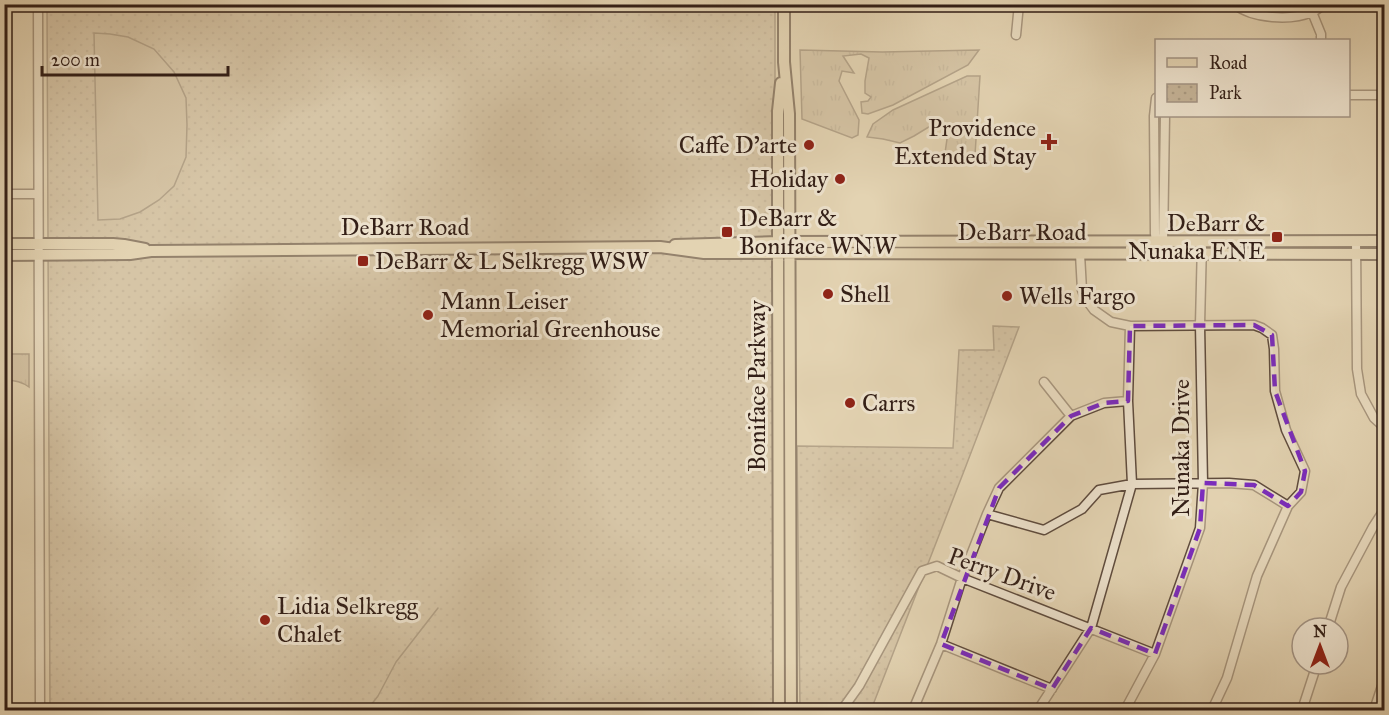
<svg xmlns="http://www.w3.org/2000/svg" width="1389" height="715" font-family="'IM FELL Great Primer',serif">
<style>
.grass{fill:url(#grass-tufts);stroke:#7c6a58;stroke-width:1.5}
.park{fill:url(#park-dots);stroke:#7c6a58;stroke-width:1.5}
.garden{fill:#c5b498;stroke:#7c6a58;stroke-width:1.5}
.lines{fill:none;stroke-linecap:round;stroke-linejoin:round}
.stream{stroke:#796654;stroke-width:1.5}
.minor-casing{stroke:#5f4c3e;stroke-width:11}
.major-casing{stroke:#331f17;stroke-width:14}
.minor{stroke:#ede2cd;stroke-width:8}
.major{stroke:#e3d3b2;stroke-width:10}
.marked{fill:none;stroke:#7b2cbf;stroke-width:4.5;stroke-dasharray:12 8;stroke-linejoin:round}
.poi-dot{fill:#8f2418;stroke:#ede2cd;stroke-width:2}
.labels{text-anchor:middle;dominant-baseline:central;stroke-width:6;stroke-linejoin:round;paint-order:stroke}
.poi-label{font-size:24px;fill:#331f17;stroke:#ede2cd;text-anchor:start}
.street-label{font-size:24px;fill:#331f17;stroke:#ede2cd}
</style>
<defs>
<pattern id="grass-tufts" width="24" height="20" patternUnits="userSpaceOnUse" patternTransform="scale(1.5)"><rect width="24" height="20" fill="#c5b498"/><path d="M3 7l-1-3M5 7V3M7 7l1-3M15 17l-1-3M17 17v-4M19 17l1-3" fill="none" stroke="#aa9a82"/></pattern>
<pattern id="park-dots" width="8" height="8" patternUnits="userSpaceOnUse" patternTransform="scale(1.5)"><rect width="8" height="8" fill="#c5b498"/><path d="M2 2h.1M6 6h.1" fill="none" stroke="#aa9a82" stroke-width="1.8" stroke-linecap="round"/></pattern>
</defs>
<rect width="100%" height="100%" fill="#e3d3b2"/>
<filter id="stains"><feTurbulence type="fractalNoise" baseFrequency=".00333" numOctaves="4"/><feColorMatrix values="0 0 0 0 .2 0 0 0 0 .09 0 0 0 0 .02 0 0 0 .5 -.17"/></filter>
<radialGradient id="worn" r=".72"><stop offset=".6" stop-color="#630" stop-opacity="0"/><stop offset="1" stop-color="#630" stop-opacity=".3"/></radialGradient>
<path class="grass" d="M800,50l82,2 97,-2 -11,15 -75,40 -25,9 -6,-1 -1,-11 7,-1 3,-4 -6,-4v-12l4,-23 -8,-4 -18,2 11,17 -12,-2 -3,10 20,39 -1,15 -6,3 -50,-19z
M967,76h13l-5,79 -30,-2 4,-28h-17l-18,11 -14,7 -17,-4 -16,-2 6,-13 20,-14z
M5,354h24v33c-8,-6 -15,-7 -24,-7z"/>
<path class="park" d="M47,5h728v705h-725z
M993,326l26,1 -55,144 -93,239h-71l-3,-264 156,2 6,-98h35z"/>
<path class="garden" d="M94,33l16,1 18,3 26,12 20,23 12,26 1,27 -1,32 -12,29 -15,14 -19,12 -20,7 -22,1z"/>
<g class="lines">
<path class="stream" d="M367,710l11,-14 18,-34 42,-54"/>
<g class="minor-casing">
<path id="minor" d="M38,4l2,706
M1234,4c19,15 57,17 78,8 4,-1 8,-5 12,-8
M1383,4l1,2
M1312,12l9,22v6
M1016,35l3,-31
M1348,95h36
M1156,98l-2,18 1,118 1,8 2,4
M4,194h34
M1356,241l1,128 4,25 13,24 10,9
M1130,248h27l6,-3 2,-129
M1084,253l-4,1 2,36 3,8 9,12 17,12 19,4 124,-1 8,3 10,7 2,14 1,42 11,39 19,41 -4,21 -13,14 -31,70 -30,102 -15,32
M1044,382l27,34
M987,514l57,16 38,-21 17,-19 33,-6 97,-1 25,2 34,21
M1328,628l13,-41 32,-60 11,-17
M941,644l111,45
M835,710l9,-3 15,-21 63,-115 15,-5 25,12 193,76
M913,710l28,-66 21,-66 25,-64 12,-26 72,-72 33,-13 24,-2
M1038,710l53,-82 41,-144 -4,-83 2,-75
M1125,710l30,-56 45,-126 3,-45 -3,-158 2,-83
M1302,710l15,-46
M1374,710l10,-30"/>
</g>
<g class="major-casing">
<path id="major" d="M784,4v58l5,52 2,596
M4,244h109l11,1 21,4
M675,245l103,-3 606,-1
M4,255l126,-1 21,-3 509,-4 44,6 680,1
M779,710l-1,-468v-131l3,-28"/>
</g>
<use href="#minor" class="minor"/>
<use href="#major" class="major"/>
</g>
<path d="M0 0H1389V715H0ZM1254,325l18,10 3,56 30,80 -4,21 -13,14 -34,-21 -51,-2 -3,45 -45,126 -64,-26 -39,61 -111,-45 58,-156 72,-72 33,-13 24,-2 2,-75z" fill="#e3d3b2" fill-opacity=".55" fill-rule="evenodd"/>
<path class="marked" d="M1254,325l18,10 3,56 30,80 -4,21 -13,14 -34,-21 -51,-2 -3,45 -45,126 -64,-26 -39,61 -111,-45 58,-156 72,-72 33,-13 24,-2 2,-75z"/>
<g class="poi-dot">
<path d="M1046 133h6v6h6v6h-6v6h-6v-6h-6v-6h6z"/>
<circle cx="809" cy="145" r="6"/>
<circle cx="840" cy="179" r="6"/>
<rect x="721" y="226" width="12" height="12" rx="3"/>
<rect x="1271" y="231" width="12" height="12" rx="3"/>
<rect x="357" y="255" width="12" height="12" rx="3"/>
<circle cx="828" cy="294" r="6"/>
<circle cx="1007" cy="296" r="6"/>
<circle cx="428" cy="315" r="6"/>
<circle cx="850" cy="403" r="6"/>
<circle cx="265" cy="620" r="6"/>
</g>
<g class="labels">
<g class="poi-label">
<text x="1036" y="128" text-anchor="end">Providence<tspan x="1036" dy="28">Extended Stay</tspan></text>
<text x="797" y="145" text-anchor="end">Caffe D'arte</text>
<text x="828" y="179" text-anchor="end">Holiday</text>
<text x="739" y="218">DeBarr &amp;<tspan x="739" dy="28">Boniface WNW</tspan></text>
<text x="1265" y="223" text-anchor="end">DeBarr &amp;<tspan x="1265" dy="28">Nunaka ENE</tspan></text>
<text x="375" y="261">DeBarr &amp; L Selkregg WSW</text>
<text x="840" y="294">Shell</text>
<text x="1019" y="296">Wells Fargo</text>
<text x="440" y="301">Mann Leiser<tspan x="440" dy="28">Memorial Greenhouse</tspan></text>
<text x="862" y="403">Carrs</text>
<text x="277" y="606">Lidia Selkregg<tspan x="277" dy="28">Chalet</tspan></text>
</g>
<g class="street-label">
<text x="405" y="227">DeBarr Road</text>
<text x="1022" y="232">DeBarr Road</text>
<text transform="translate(757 386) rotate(-90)">Boniface Parkway</text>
<text transform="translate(1181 448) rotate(-90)">Nunaka Drive</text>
<text transform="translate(1002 574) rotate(20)">Perry Drive</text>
</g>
</g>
<rect width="1389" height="715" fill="none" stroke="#e3d3b2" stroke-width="24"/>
<rect x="6" y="6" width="1377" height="703" fill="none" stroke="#331f17" stroke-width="3"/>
<rect x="12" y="12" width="1365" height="691" fill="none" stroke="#331f17" stroke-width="1.5"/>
<rect x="1155" y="39" width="195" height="78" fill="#ede2cd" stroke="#a39484" stroke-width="1.5"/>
<rect x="1167" y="58" width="30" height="9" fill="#e3d3b2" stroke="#a39484" stroke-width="1.5"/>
<text x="1209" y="69" font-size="18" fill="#331f17">Road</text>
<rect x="1167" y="84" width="30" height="18" fill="url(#park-dots)" stroke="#a39484" stroke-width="1.5"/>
<text x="1209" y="99" font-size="18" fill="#331f17">Park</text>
<g transform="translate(1320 646)"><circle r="28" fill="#ede2cd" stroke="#a39484" stroke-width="1.5"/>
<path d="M0-4.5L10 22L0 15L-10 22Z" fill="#8f2418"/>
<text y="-9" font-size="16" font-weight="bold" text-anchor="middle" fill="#331f17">N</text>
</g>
<path d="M42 66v9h186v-9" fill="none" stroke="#331f17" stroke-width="3"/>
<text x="51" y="66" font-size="18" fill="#331f17" stroke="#ede2cd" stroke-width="4.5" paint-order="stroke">200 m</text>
<rect width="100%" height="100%" filter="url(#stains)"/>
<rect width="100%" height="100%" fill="url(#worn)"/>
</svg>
